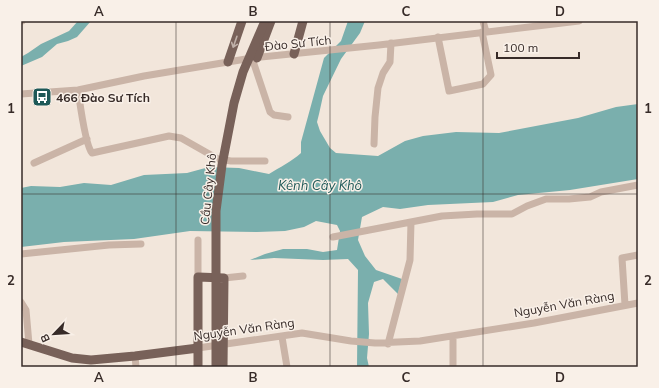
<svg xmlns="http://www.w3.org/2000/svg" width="659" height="388" font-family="Mulish,sans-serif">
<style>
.water{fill:#7aafad}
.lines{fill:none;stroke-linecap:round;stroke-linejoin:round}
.minor{stroke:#cab4a7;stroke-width:7}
.major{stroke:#786159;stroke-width:9}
.major-bridge{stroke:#786159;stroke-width:9}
.oneway{stroke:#bfb0a8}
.grid{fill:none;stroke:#372b28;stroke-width:1;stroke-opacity:0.55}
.labels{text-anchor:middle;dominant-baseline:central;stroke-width:3;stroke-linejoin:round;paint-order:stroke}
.street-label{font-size:12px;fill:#372b28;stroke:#f9f0e8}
.poi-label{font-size:12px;font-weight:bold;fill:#372b28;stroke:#f9f0e8;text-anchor:start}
.water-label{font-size:13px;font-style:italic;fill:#1d5857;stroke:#f9f0e8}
.neatline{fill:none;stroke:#372b28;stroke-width:1.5}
.grid-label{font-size:13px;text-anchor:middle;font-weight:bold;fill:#372b28}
</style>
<rect width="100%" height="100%" fill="#f2e6db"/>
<path class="water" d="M78,21h13l-14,16 -9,4 -11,3 -15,13 -21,9v-9l7,-4 13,-9 28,-13z
M348,21h17l-5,12 -19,26 -18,37 -4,18 -2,8 3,9 10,17 6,5 42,3 27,-15 18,-5 33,-4 43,1 79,-15 38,-11 22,-3v75l-68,11 -52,5 -25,7 -65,3 -28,4 -17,-2 -21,10 -4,23 7,16 11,14 26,9 -4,15 -15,-15 -9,3 -6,21 1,31 -2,24 2,9h-12l1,-97 -10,-11 -25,1 -49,-2 -24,2 15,-6 18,-5h24l16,3 14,-2 3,-19 -3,-6 -21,-4 -12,6 -19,4 -28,1 -67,-1 -56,8 -70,3 -43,5v-59l10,-2 29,1 24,-4 27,2 33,-10 43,-2 22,-6 30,1 30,6c11,-7 22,-12 32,-21v-11l23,-84 17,-17z"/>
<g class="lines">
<path class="minor" d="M21,21h1
M483,21l3,11
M438,37l11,54 34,-7 8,-9 -9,-43
M252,58l18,54 4,3 14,2
M78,90c2,13 7,55 14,63l77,-17 12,2 37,21 13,2h34
M21,94l57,-4 66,-14 108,-18 127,-13 200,-24
M374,144l1,-27 3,-29 5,-15 7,-11 1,-19
M34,163l53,-24
M333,237l109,-21 35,-2h35l15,-8 19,-7h23l21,-2 11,-5 37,-7
M21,254l88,-9 32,-1
M198,277v-37
M224,278l19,-2
M21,302l5,8 3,34
M625,305l-3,-47 16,-3
M282,337l5,30
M388,344l22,-84 1,-38
M198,348l104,-15 49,8 24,2 45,-2 114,-18 104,-20
M135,356l1,11
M453,367v-31"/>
<path class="major" d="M294,54l9,-33
M257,58l14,-37
M228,62l14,-41
M21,342l51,16 19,2 44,-4 63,-8
M198,367v-90l26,1 -1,89"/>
<path class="major-bridge" d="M216,367v-156l6,-46 12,-62 9,-31 22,-51"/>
</g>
<defs><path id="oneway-shaft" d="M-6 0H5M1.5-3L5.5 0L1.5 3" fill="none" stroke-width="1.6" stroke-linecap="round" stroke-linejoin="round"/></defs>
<use class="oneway" href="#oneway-shaft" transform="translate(235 42) rotate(109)"/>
<path class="grid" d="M176,21v346M330,21v346M483,21v346M21,194h617"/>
<defs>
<g id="bus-square" transform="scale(1)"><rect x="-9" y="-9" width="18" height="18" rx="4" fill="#1d5857" stroke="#f9f0e8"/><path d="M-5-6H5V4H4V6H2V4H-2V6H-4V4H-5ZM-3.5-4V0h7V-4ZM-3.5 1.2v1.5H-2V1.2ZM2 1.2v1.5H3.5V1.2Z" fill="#fff"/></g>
</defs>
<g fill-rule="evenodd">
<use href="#bus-square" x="42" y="97"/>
</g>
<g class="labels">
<g class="street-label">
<text transform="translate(298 43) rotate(-6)">Đào Sư Tích</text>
<text transform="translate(208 189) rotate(-84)">Cầu Cây Khô</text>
<text transform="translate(564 304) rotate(-10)">Nguyễn Văn Ràng</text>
<text transform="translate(244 329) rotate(-8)">Nguyễn Văn Ràng</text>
</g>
<g class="poi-label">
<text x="56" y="97">466 Đào Sư Tích</text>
</g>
<g class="water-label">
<text x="320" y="185">Kênh Cây Khô</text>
</g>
</g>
<rect width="659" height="388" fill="none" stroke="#f9f0e8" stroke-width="44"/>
<g transform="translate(54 334) rotate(245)" stroke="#f9f0e8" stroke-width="3" paint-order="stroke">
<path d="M0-3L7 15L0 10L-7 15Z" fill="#372b28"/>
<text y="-6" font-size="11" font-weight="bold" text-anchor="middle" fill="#372b28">B</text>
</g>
<path d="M497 52v6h82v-6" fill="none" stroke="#372b28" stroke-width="2"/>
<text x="503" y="52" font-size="12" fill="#372b28" stroke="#f9f0e8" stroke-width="3" paint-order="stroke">100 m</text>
<rect x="22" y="22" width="615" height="344" class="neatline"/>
<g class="grid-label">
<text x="99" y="16">A</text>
<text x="253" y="16">B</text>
<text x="406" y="16">C</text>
<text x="560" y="16">D</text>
<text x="11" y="113">1</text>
<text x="648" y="113">1</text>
<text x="11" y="285">2</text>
<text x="648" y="285">2</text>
<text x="99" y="382">A</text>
<text x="253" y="382">B</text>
<text x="406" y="382">C</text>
<text x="560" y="382">D</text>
</g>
</svg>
